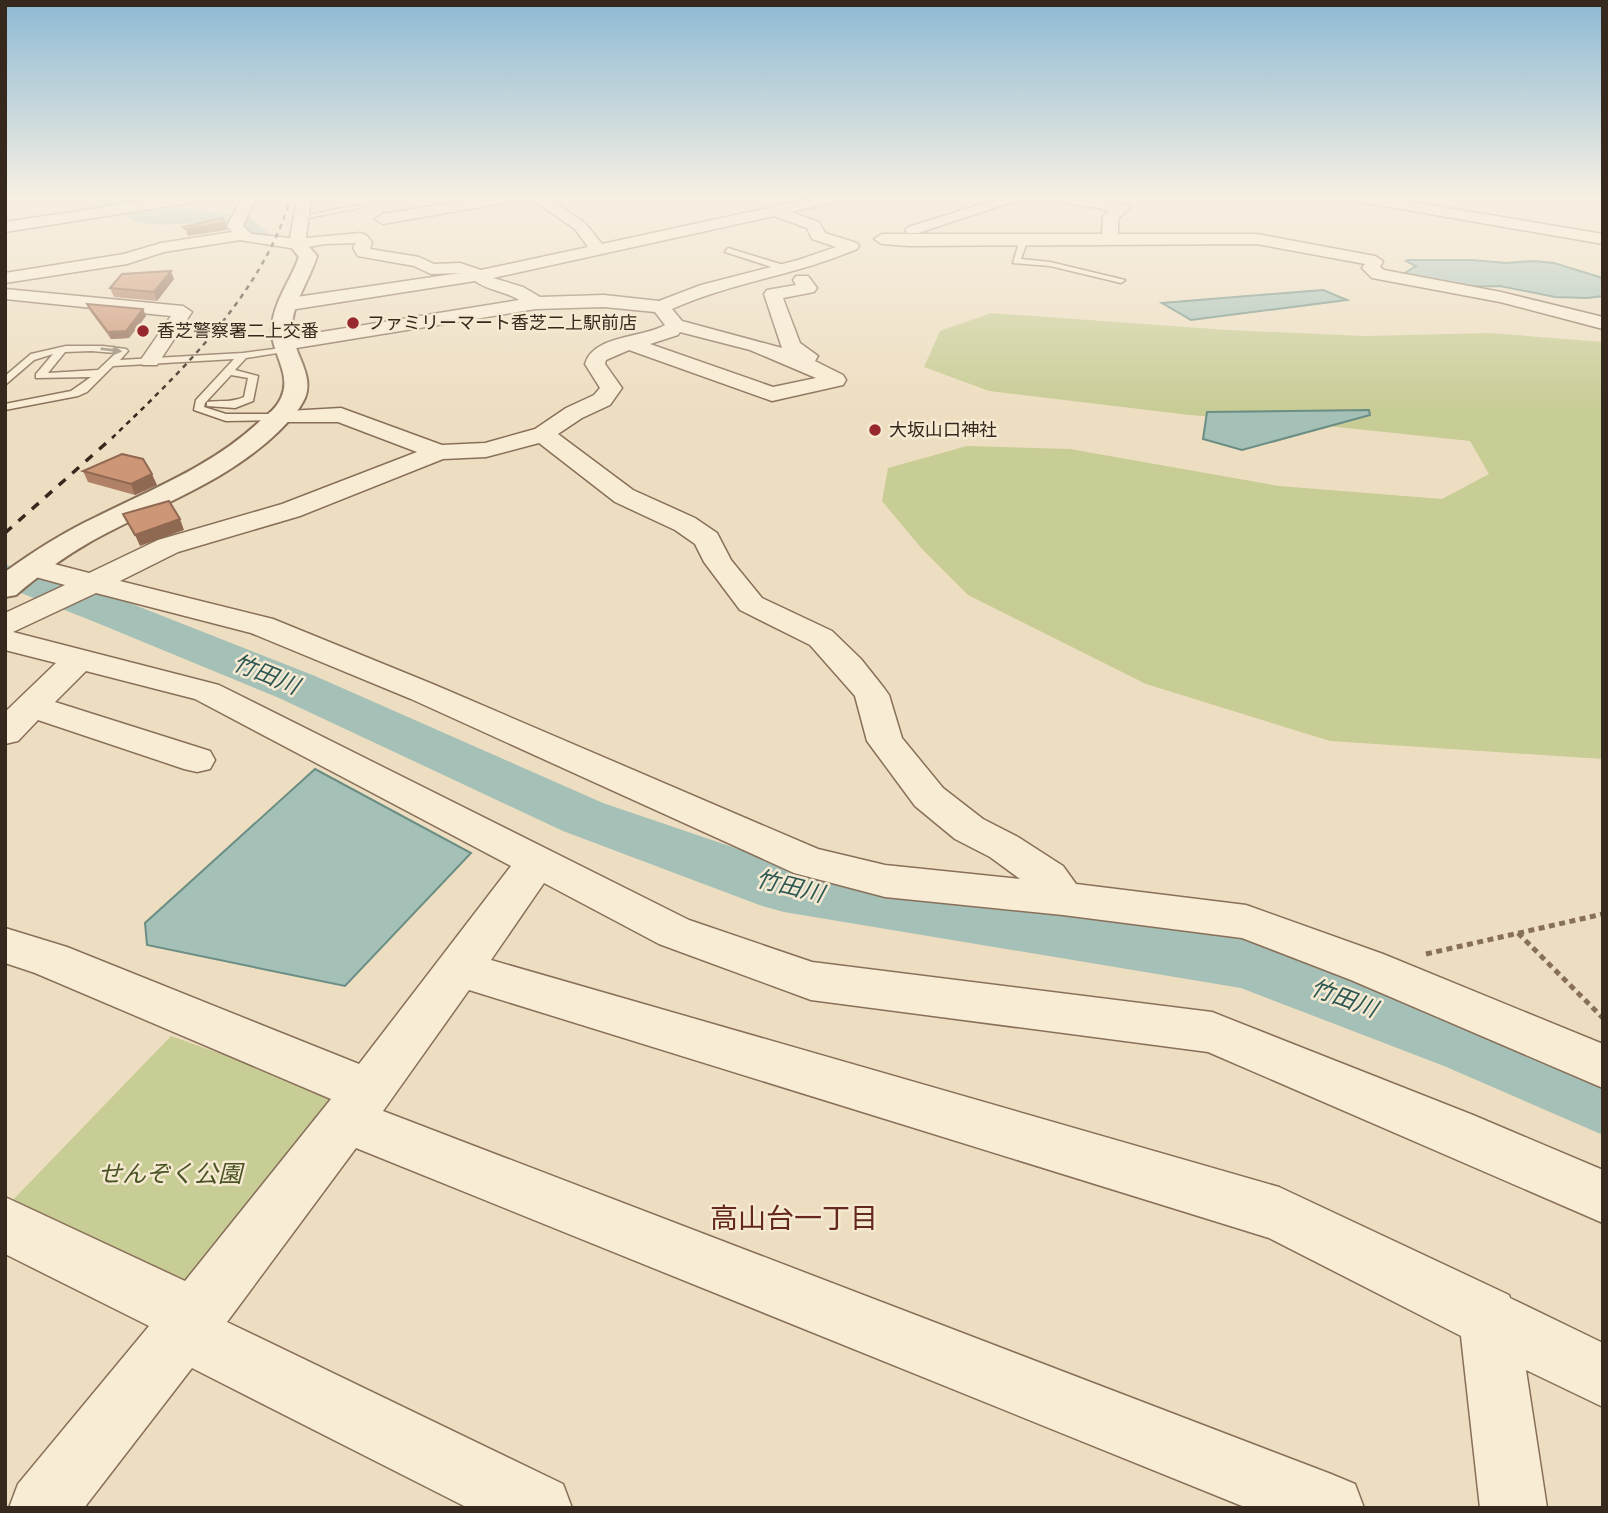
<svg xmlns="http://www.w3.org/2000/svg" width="1608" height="1513" font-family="Bitter,'Noto Sans JP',serif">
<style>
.green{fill:#c8cc95}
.water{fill:#a4c0b7;stroke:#6b8e84;stroke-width:2}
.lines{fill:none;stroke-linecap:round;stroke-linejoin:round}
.river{fill:#a4c0b7;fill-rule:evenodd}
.service-casing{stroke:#886f59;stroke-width:3}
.minor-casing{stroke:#886f59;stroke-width:3}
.tertiary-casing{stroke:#886f59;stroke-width:4}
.path{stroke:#886f59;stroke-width:5;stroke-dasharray:6 4.5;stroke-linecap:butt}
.service{fill:#f9ecd4;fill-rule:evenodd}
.minor{fill:#f9ecd4;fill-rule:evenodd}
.tertiary{fill:#f9ecd4;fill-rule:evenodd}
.rail-far1{stroke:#37281d;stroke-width:2.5;stroke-dasharray:5 5;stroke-linecap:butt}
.rail{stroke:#37281d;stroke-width:3.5;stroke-dasharray:9 9;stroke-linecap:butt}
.wall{fill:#b08166}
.shaded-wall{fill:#906953}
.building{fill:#cd9677;stroke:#906953;stroke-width:2}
.oneway{fill:#988a78}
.poi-dot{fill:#97282e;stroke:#f5e9d1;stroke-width:2.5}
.labels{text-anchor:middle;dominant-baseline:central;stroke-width:5;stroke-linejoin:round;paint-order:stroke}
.far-poi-label{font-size:18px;fill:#37281d;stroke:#f5e9d1;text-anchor:start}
.water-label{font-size:23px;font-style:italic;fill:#2c5752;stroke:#f5e9d1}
.near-park-label{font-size:24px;font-style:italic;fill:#4a5423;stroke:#f5e9d1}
.near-neighbourhood-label{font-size:28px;fill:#64281c;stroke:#f5e9d1}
</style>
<rect width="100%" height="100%" fill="#eedec1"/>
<path class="green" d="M991,313l237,17 137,6 125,-3 113,9v417l-273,-18 -184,-57 -178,-89 -46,-46 -40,-48 6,-33 79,-22 103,3 209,37 163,13 47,-25 -19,-33 -152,-16 -128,-10 -201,-24 -65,-24 16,-36z
M171,1036l177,63 -156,200 -183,-95z"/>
<path class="water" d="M1408,260h64l34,3 28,-2 20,2 49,15v18l-16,2 -32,-1 -55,-11 -43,1 -54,-13 13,-8 -10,-5z
M1323,290l24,10 -156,20 -29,-17z
M1369,410l1,5 -128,35 -39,-11 4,-27z
M315,769l156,84 -126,133 -198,-41 -2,-22z"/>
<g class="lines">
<path class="river" d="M95,198h33l22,12 38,-2 54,8 8,2 23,19 -4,5c-17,4 -20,-7 -33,-13 -29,-13 -65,0 -93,-6 -16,-4 -30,-16 -45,-21z
M5,565l39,7 78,28 193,76 288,127 185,63 459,69 247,87 109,44v69l-159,-69 -203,-78 -457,-76 -22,-6 -199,-75 -284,-133 -189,-78 -69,-27 -16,-2z"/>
<g class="service-casing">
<path id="service" d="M358,205l2,3 -58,11 -4,-2z
M1024,237l4,2 -7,20 29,3 75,18 -4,3 -71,-17 -37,-3 7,-24z
M728,248l62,19 1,2 -7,2 -59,-19z
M66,346h37l23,3 2,2 -8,9 123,-7 47,-6v4l-44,7 -11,12 23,6 -5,25 -18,7 -28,-2v-4c13,-2 24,1 37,-5l4,-19 -17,-3 -26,28 -1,4 22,7h52l5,3 -5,3 -52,1 -32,-11 2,-10 38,-41 -121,7 -26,26 -9,4 -73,14v-6l66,-13 20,-14 -55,1v-4l17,-20 -19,6 -29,25v-9l26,-22zM91,351l25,2 -18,17 -50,3 17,-21z"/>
</g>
<g class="minor-casing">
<path id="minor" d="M165,198h37l-7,4 -190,30v-10z
M242,198h14l-13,28 9,8 38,4 7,-40h14l-5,40 54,-5 6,2 6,7 -2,7 49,8 15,7 26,-1 21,7 107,-23 -13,-18 -45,-31h17l38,25 17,21 212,-46h28l-2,3 -49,11 28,10 6,11 32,10 2,3 -2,3c-60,26 -125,33 -185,60l10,12 100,27 -18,-54 3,-4 29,-5 -3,-5 3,-4h12l9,12 -3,4 -31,6 1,3 16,42 18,13 -3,5 28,14 3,5 -3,5 -71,16 -143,-51 -23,10 -1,4 17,24 -12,17 -28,13 -24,16 75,56 62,28 22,15 14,27 31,38 70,33 29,28 23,29 5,7 13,43 41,50 40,31 35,18 45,29 13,18 170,21 137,49 220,90v44l-252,-108 -109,-42 -179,-23 -178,-18 -91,-24 -383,-174 -160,-66 -155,-40 -83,39 206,53 470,235 123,42 400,50 261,103 130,55v53l-395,-171 -397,-52 -152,-56 -115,-61 -53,77 788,227 230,108 1,3 93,45v64l-77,-37 21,138h-67l-19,-172 -192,-98 -800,-248 -86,121 948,363 24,10 9,24h-117l-891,-360 -129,174 336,162 9,24h-104l-276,-140 -108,140h-75l9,-24 131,-158 -144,-72v-57l180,84 146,-182 -296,-126 -30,-10v-35l62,19 292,117 152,-198 -316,-167 -109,-28 -31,31 155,49 5,9 -5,9 -13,3 -13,-3 -146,-49 -20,21 -13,3v-32l51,-49 -51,-13v-37l60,-28 -44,-12 -5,-6 5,-6 10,-3 58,15 69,-33 124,-36 135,-52 -79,-30h-68l-4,-5 4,-5 71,-4 101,37 43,-2 50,-14 31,-21 28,-13 6,-7 -15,-24c8,-29 58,-26 80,-39l-10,-13 -51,-5 -68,2 -252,41 -7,-2 -3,-4 3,-4 7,-2 235,-38c-14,-9 -30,-9 -44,-19l-185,29 -7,-2 -2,-4 2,-4 7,-2 170,-25 -29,1 -17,-8 -56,-10 -5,-8 3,-5 -31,1 -28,5 -57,-9 -76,12 -37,12 -122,19v-10l119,-19 37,-11 71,-11 -5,-6zM774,216l33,12 5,11 24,8 -38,13 -97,25 -42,16 -55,-6 -64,2 -17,-10 -30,-9zM680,332l70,18 66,28 -43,9 -123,-43 28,-9zM539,443l76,59 60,28 20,14 9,18 36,48 70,35 45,51 12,45 48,65 40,33 35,18 30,22 -135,-14 -67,-16 -383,-164 -162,-66 -153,-38 58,-29 122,-36 143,-57 43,-2z
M482,198h34l-7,4 -126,22 -8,-5 8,-5z
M1002,198h23l-107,35h-10l-3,-3 3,-3z
M1054,198h35l39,7 2,3 -12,10v16h139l118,22 8,5 -3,6 4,3 117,22 102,25v12l-103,-27 -128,-24 -10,-10 3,-4 -108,-20 -348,2 -27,-2 -8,-5 8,-5h220l1,-18 6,-6 -48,-8z
M1354,198h34l215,36v10l-242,-42z
M5,289l178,17 9,6 -35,53h-14l-3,-4 31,-45 -166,-17z"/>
</g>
<g class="tertiary-casing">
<path id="tertiary" d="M297,239l6,1 14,16c-7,23 -24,46 -25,70 -1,26 23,47 13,72 -6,13 -17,24 -27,34 -54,52 -124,74 -188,110 -26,15 -51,33 -74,53l-11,2v-25c29,-21 59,-40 91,-55 58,-29 116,-51 164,-96 8,-6 17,-14 21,-23 12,-25 -12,-47 -9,-72 2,-25 19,-46 27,-69l-10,-13z"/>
</g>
<path class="path" d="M1518,933l85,85
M1426,954l177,-40"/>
<use href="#service" class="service"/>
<use href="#minor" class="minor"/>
<use href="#tertiary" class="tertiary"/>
<path class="rail-far1" d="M112,438c71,-68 149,-143 179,-240"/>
<path class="rail" d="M5,533l108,-96"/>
</g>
<path class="wall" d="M174,279l-17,22 -43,-4 -4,-9z
M87,304l56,5 3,7 -17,22 -18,1 -21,-28z
M83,471l74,14 -22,10 -47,-13z"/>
<path class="shaded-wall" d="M225,223l2,7 -39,6 -3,-7z
M171,271l3,8 -17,22 -3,-9z
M143,309l3,7 -17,22 -18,1 -3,-7z
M152,474l5,11 -22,10 -4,-11z
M180,519l4,11 -44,16 -5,-11z"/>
<path class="building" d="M222,218l3,5 -40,6 -2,-2z
M171,271l-17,21 -44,-4 12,-14z
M87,304l56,5 -17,22 -18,1z
M122,454l21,5 9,15 -21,10 -48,-13z
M169,501l11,18 -45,16 -12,-21z"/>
<defs><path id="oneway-solid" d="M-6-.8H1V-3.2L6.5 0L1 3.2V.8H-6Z" transform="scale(1.75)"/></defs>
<use class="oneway" href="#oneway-solid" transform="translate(111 350) rotate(7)"/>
<linearGradient id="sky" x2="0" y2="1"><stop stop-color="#8db9d4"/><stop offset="0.48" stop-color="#f7f0e3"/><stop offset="1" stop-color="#f7f0e3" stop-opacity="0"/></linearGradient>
<rect width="1608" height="410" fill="url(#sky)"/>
<g class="poi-dot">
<circle cx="353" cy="323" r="7"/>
<circle cx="143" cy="331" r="7"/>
<circle cx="875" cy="430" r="7"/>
</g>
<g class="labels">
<g class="far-poi-label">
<text x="367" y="323">ファミリーマート香芝二上駅前店</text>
<text x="157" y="331">香芝警察署二上交番</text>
<text x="889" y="430">大坂山口神社</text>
</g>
<g class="water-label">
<text transform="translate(266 674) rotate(22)">竹田川</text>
<text transform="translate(790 886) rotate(14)">竹田川</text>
<text transform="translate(1344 998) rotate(20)">竹田川</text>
</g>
<g class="near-park-label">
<text x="170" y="1174">せんぞく公園</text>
</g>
<g class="near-neighbourhood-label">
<text x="794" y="1218">高山台一丁目</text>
</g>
</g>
<rect width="1608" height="1513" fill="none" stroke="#37281d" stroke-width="14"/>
</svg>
